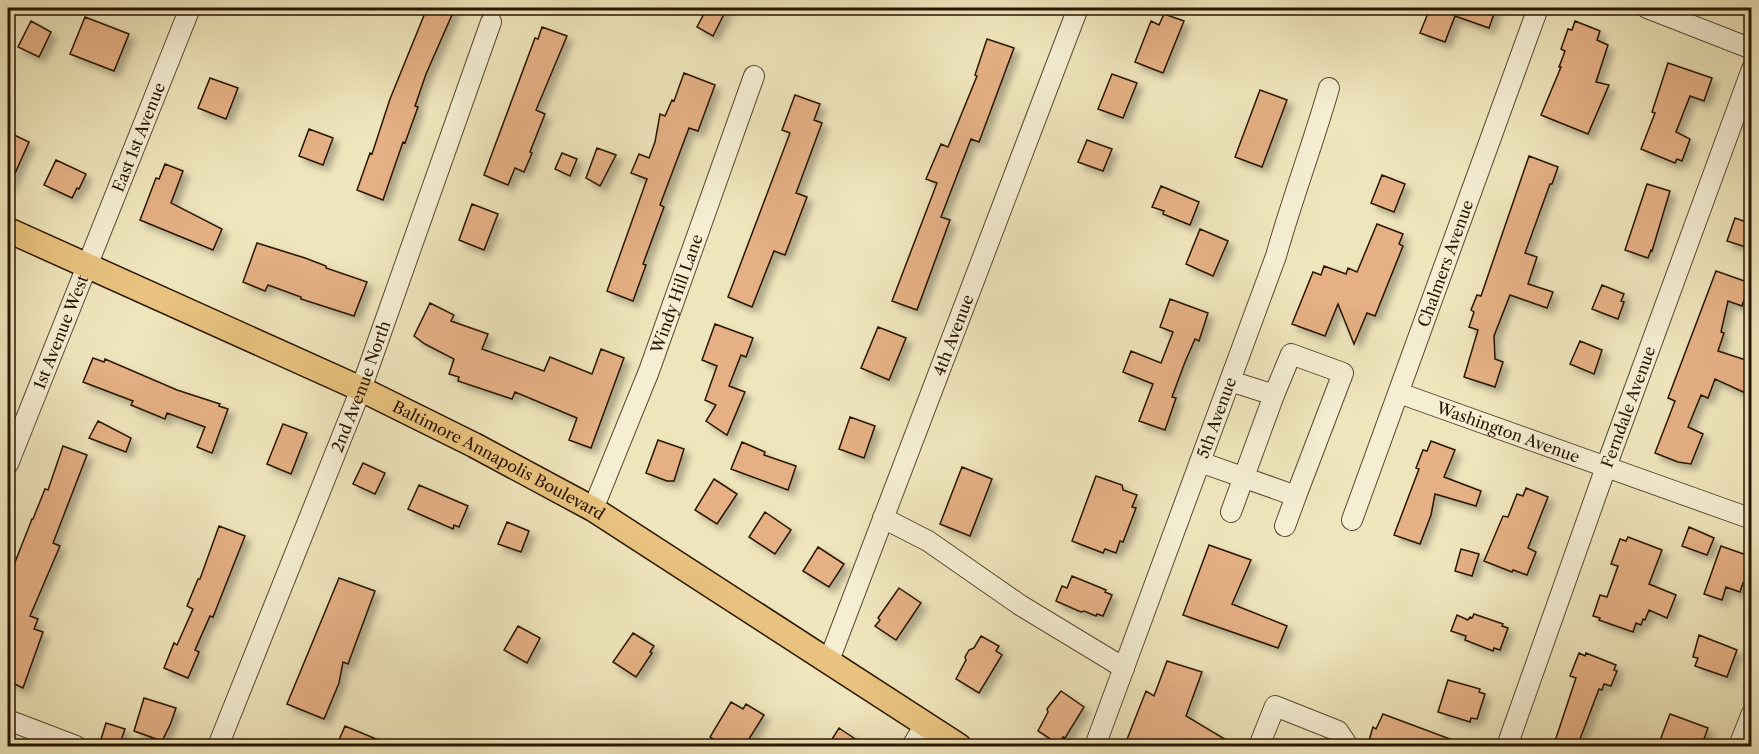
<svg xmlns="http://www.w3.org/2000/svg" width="1759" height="754" font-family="'Libre Caslon Text',serif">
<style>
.building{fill:#e4b084;stroke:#291500;stroke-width:1.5;filter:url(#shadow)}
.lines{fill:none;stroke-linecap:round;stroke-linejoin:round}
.minor-casing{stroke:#5a492f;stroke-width:22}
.major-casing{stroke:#291500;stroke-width:27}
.minor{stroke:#f5eed3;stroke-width:20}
.major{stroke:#e8c27e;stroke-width:24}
.labels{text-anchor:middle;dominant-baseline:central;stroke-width:6;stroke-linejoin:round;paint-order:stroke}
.street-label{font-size:16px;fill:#291500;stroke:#f5eed3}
</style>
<defs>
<filter id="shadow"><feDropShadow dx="5.5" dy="5.5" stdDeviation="3" flood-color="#0004"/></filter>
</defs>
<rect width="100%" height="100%" fill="#efe5bc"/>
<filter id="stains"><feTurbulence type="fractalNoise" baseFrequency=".00333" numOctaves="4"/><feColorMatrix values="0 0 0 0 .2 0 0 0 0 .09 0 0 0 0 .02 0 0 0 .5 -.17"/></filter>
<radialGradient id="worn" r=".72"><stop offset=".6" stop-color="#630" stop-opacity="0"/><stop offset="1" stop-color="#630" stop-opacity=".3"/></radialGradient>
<path class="building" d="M427,8h28l-29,66 -11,32 3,1 -13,36 -2,-1 -20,58 -26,-10 13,-37 2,1 18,-55z
M707,8h20l-14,28 -16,-9z
M1430,8l9,1v-1h57l-7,20 -34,-12 -10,26 -25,-9z
M1164,14l20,7 -21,52 -28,-11 16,-41 8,4z
M85,17l44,17 -15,37 -44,-17z
M31,21l20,11 -12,25 -21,-10z
M1575,21l25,10 -3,9 11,5 -12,37 13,3 -21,49 -47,-19 20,-48h-2l6,-16 -4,-2 7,-20 4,1z
M542,27l25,9 -31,74 9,4 -15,38 2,1 -8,19 -9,-4 -7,17 -24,-10 51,-137 3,1z
M987,39l27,9 -35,94 -8,-3 -30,78 9,3 -33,90 -25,-9 45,-118 -11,-4 15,-35 7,3 29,-71 -2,-1z
M1668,63l44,15 -8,23 -14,-5 -14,36 14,7 -8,22 -5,-2 -2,4 -34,-14 14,-36 -3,-1z
M684,73l31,12 -17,46 -9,-3 -29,77 4,2 -21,57 3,1 -13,36 -26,-10 40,-112 -16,-6 8,-19 10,4 6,-16 5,-28 5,2 7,-16 2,1z
M1112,74l25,9 -14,35 -25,-9z
M210,78l28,10 -12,31 -28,-11z
M1260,90l27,10 -25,67 -27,-10z
M795,95l25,9 -6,16 8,3 -26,70 11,4 -22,58 -11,-4 -22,56 -24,-10 62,-164 -8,-3z
M309,129l24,9 -10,27 -24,-9z
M8,132l21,10 -21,47z
M1087,140l25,9 -9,22 -25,-9z
M597,148l19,7 -16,31 -14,-8z
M562,153l15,6 -7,17 -15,-7z
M1529,156l29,11 -6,17h-2l-25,69 12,4 -9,27 25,8 -6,16 -37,-13 -16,41 1,23 8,3 -8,25 -31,-10 14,-47 -9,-3 5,-15 -3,-2 6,-15 4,1z
M56,160l30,14 -7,15 -2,-1 -5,10 -28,-13z
M165,164l18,7 -12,32 51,26 -9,21 -73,-30 16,-42 3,1z
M1382,175l23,9 -11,28 -23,-9z
M1647,184l23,7 -18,60 -1,-1 -3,8 -23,-8z
M1161,186l38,16 -9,23 -27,-11 1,-3 -12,-4z
M472,204l26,10 -14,36 -25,-10z
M1735,218l17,6v25l-25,-8z
M1377,224l26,10 -4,10 4,2 -28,70 -8,-3 -13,31 -16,-40 -13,32 -33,-12 21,-52 8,3 3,-9 22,8 2,-6 9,4z
M1200,229l28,12 -15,35 -27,-12z
M257,243l48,15 21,8v2l41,14 -13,34 -53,-17v-2l-33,-12 -3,6 -22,-9z
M1716,271l34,12 -8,23 -14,-5 -7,31 3,1 -6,18 34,11v34l-37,-17 -7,19 -7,-3 -13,32 15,7 -12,30 -13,-2 -23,-9 20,-52 -7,-3z
M1602,285l22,9 -3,7 3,1 -6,17 -26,-10z
M1170,299l38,14 -9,28 -4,-2 -10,23 -13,35 4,1 -11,32 -26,-9 14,-37 -30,-12 8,-21 30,12 12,-31 -13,-5z
M430,303l24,12 -3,6 37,13 -6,15 62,22 6,-14 42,17 9,-25 23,9 -33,90 -22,-8 8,-22 -62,-26 -3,7 -54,-18 1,-4 -10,-3 5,-15 -29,-15 -11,-8z
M715,324l38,14 -7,19 -5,-2 -12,31 16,6 -18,43 -21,-14 10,-16 -11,-5 12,-34 -15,-6z
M878,327l28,11 -17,42 -28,-12z
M1580,341l22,9 -8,24 -24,-10z
M93,358l11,4 1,-3 72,31 43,14 -1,2 9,3 -16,44 -15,-6 8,-20 -38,-14 -2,6 -34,-14 2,-4 -50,-19z
M850,417l25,9 -11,32 -25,-9z
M98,421l33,17 -5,14 -37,-14z
M283,424l24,9 -16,41 -24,-10z
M658,440l26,9 -10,32h-7l-21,-8z
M1431,441l24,9 -11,27 37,14 -5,15 -41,-12 -4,21 -11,29 -26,-9 25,-66 -3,-1 7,-18 4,1z
M742,442l23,10 -1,3 32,11 -8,24 -57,-21z
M63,446l24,9 -34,88 7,3 -30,70 8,3 -4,10 9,3 -20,56 -15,-7v-101l24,-61h1l12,-30 3,1z
M363,463l22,10 -10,21 -22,-10z
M962,467l30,12 -22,57 -30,-12z
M1096,476l26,9 1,5 14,5 -5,12 4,1 -13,34 -3,-1 -4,12 -11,-4 -2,4 -31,-12z
M714,479l23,15 -20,30 -22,-14z
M419,485l49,21 -9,21 -5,-2 -1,4 -45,-20z
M1526,488l22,9 -20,51 8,4 -9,23 -14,-5 -1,2 -28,-11 19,-45 5,1 9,-23 6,2z
M765,512l26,18 -16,24 -26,-17z
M507,522l22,9 -8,21 -23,-8z
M219,526l26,10 -32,81 -3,-1 -15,34 4,2 -11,26 -24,-10 10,-25 3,2 16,-36 -6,-3 11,-27h2z
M1689,527l25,11 -7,17 -25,-9z
M1628,537l34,13 -13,34 27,11 -9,23 -18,-8 -4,10 -2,-1 -2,6 -5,-2 -3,9 -34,-12 1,-2 -7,-2 7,-21 7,2 11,-31 -7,-2 9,-25 6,2z
M1209,545l42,15 -19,44 55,22 -9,22 -95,-33z
M1721,546l31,11v29l-9,-3 -3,9 -14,-5 -4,13 -18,-6z
M818,547l26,17 -15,23 -26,-16z
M1461,549l18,5 -7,22 -17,-5z
M1072,576l34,14 -1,2 7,3 -9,21 -6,-2 -1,2 -12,-5 -3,1 -25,-11 6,-15 5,2z
M339,578l36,13 -27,73 -5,-2 -4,21 -15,36 -37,-15z
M899,588l22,15 -25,37 -21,-14 5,-6 -2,-2z
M1474,614l29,10 -1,2 6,2 -8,22 -6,-2 -1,3 -28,-11 1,-4 -15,-5 6,-16 11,5 2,-3 2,1z
M518,626l22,12 -13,25 -23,-13z
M633,633l21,13 -4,6 2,1 -16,24 -23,-15z
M1699,635l38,15 -10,27 -32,-11 3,-8 -5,-1z
M981,636l18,10 -3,5 6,4 -23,38 -23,-14 10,-19 -1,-3 4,-7 5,-2z
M1579,653l6,3 1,-3 30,12 -2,5 3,1 -6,15 -7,-2 -2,6 -3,-1 -22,58h-24l23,-69 -6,-2z
M1167,661l35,11 -16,44 52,31h-114l22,-56 8,5z
M1448,680l32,9 -1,3 6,2 -8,25 -6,-1 -1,4 -32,-10z
M1061,691l23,16 -19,31 -2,-1 -5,7 -20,-13 10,-19 -1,-3z
M144,698l32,10 -6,17 -8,16 -28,-10z
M731,702l12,7 3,-5 18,11 -20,32h-18l-16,-10z
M1383,714l83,31v2h-99l6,-20 3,2z
M1670,714l38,14 -7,19h-32l-10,-4z
M106,723l19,6 -6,17 -18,-7z
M345,726l48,20v1h-57z
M839,728l28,19h-40z"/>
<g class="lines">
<g class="minor-casing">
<g id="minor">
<path d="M1647,8l105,41"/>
<path id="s1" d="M1399,393l353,126"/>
<path d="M1200,462l96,34 47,-123 -52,-19 -17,41 -44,-14"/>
<path id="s2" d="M8,464l182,-456"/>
<path id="s3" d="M593,509l56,-138 105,-295"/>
<path d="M1231,512l43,-117"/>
<path d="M883,518l45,23 92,64 104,63"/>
<path id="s4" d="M1352,520l186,-512"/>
<path d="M1285,526l11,-30"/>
<path id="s5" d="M828,663l250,-655"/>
<path d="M8,720l68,26"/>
<path id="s6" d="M218,746l143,-357 130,-367"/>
<path d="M912,746l13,-21"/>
<path id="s7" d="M1095,746l181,-490c16,-57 37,-112 53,-168"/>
<path d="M1259,746l16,-40 63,25 10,15"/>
<path id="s8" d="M1507,746l99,-279 146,-398"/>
<path d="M1739,746l13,-33"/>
</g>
</g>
<g class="major-casing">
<g id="major">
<path id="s9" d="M8,230l353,159 113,56 119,64 366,237"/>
</g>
</g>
<use href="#minor" class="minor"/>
<use href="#major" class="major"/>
</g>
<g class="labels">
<g class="street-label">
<text stroke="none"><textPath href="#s2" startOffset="352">East 1st Avenue</textPath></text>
<text stroke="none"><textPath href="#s4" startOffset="273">Chalmers Avenue</textPath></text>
<text stroke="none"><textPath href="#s3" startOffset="231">Windy Hill Lane</textPath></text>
<text stroke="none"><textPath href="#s2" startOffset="142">1st Avenue West</textPath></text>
<text stroke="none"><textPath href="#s5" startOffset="351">4th Avenue</textPath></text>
<text stroke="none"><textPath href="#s6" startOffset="387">2nd Avenue North</textPath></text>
<text stroke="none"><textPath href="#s8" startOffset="360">Ferndale Avenue</textPath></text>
<text stroke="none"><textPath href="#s7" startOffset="350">5th Avenue</textPath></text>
<text stroke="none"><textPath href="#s1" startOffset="116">Washington Avenue</textPath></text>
<text stroke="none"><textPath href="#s9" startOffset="542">Baltimore Annapolis Boulevard</textPath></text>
</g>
</g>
<rect width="1759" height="754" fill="none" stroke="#efe5bc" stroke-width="30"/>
<rect x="9" y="9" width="1741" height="736" fill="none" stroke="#291500" stroke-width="3"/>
<rect x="15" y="15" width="1729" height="724" fill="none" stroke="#291500" stroke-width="1.5"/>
<rect width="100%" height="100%" filter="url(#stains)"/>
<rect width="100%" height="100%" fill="url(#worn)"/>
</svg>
